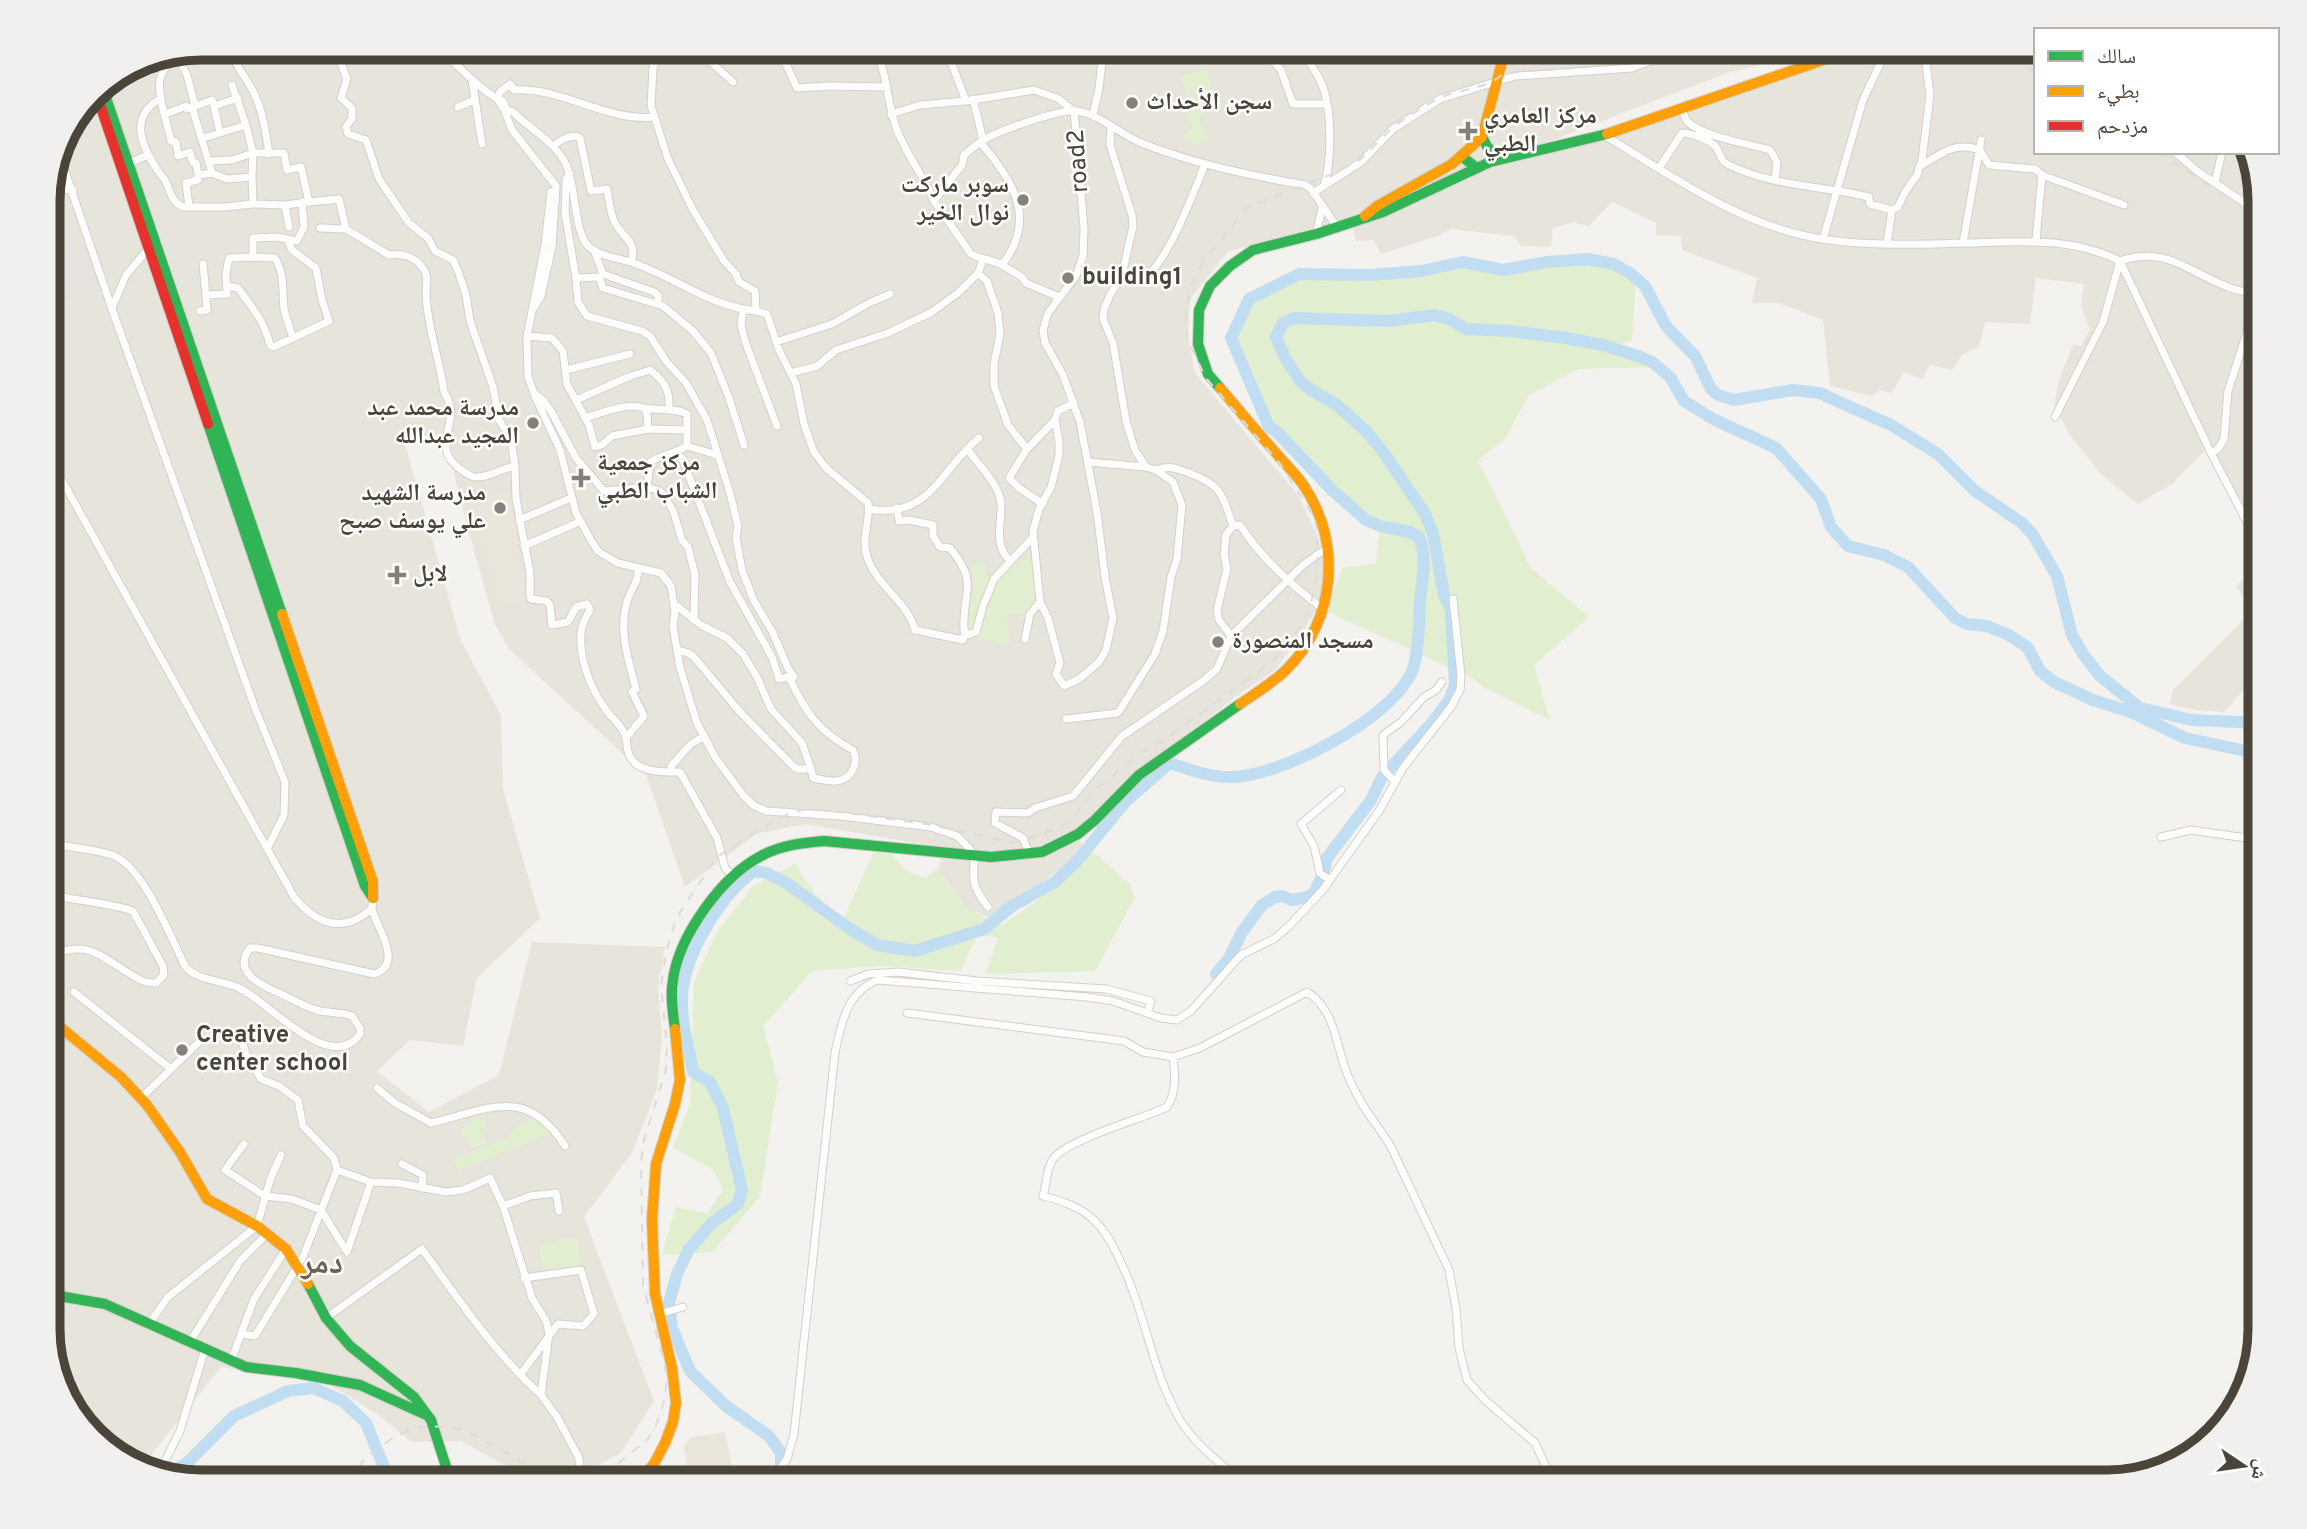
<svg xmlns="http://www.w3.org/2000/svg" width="2307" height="1529" font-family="Overpass,'Noto Naskh Arabic',sans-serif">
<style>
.residential{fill:#e7e4dc}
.education{fill:#eae5da}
.green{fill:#e1eecf}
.parking{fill:#e6e3df}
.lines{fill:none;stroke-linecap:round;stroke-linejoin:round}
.river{stroke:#c0ddf1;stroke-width:12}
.street-casing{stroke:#d2d0cb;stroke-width:9}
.fast-casing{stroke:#d3cfc5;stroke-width:12}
.slow-casing{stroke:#d3cfc5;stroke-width:12}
.jam-casing{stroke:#d3cfc5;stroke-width:12}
.street{stroke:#fdfdfc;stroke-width:7}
.fast{stroke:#30b455;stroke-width:10}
.slow{stroke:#ff9f0a;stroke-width:10}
.jam{stroke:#e5322d;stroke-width:10}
.rail{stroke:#dbdbda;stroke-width:2;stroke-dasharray:9 9;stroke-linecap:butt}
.poi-dot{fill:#868178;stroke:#fff;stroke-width:2.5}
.labels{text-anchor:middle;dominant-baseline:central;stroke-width:5;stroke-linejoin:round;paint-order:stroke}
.poi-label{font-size:24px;font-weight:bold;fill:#4b4439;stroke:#fff;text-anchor:start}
.street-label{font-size:24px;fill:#4b4439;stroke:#fff}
.district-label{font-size:32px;font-weight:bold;fill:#6e6250;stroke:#fff}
.rim{fill:none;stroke:#4b4439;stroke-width:9}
</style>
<rect width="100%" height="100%" fill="#f4f2ee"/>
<path class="residential" d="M201,47h1633l-107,26 -400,153 -49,11 -51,15 -37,47 -2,37 7,37 103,122 19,40 6,25 1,36 -22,38 -28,37 -36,24 -103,79 -57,59 4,11 -13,19 -78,55 -23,-9 -30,-40 7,-21 -140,-24 -49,10 -71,53 -39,-112 -138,-127 -14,-26 -34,-123 -15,-64 -42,2 58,204 40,74 2,74 37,129 -63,60 -14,68 -53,-6 -33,31 52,41 70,-37 33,-133 133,5 -7,40 4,47 -5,55 -24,62 -49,66 70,184 -33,52 -48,25h-45l-67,-37 -49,1 -35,-28 -48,-30 -108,-17 -77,97 -15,-4 -66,-70 -15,-52v-1147l15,-58 29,-41 50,-33z
M1896,47h140v105h211l13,48v342l-53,-94 -34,35 -35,21 -38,-31 -30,-38 -16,-29 5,-26 14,-36 8,2 9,-17 -9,-23 3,-22 -48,-6 -6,46 -45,-2 -6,25 -17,8 -10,15 -22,-5 -8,14 -19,-7 -11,21 -13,-3 -6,6 -43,-10 -7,-66 -44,-17h-27l5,-25 -75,-28 -1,-14 -25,-1v-12l-44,-21 -23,24 -16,-4 -20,6 -2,19 -29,-1 -9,-10 -61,-7 -14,7 -57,18 -7,-14 -18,1 -3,-13 137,-60 163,-53 198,-57z
M2260,562v113h-3l-33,37 -29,-2 -25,-6 3,-14 81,-81 -18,-22z"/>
<path class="education" d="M506,490l14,53 -4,2 12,56 -28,5 -29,-102z
M725,1432l9,42 -31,8h-13l-6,-35 7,-10z"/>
<path class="green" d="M1207,70l9,34 -17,15 8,20 -10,6 -15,-8 11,-10c-13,-17 -2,-35 -14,-52z
M1588,259l26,5 22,13 -4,62 -17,10 44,18 -81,2 -49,26 -24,44 -27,21 53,108 58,49 -55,48 16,55 -65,-32 -27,-19 -1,2 -133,-61 19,-42 33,-5 4,-37 -14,-6 -97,-93 -38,-89 18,-39 50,-25 75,1 47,-4 42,-9 40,8 49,-8z
M1035,557l5,45 -10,12h-23l3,31 -39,-9 -8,-11 11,-36 -3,-25 14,-2 2,15 7,2 16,-19z
M1090,849l40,35 4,15 -39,72 -109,3 12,-37 -21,-1 -16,35 -83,-5 -66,5 -49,55 15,56 -18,115 -48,55 -50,3 14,-48 31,7 16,-25 -11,-20 -39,-21 17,-45 4,-121 23,-50 36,-46 42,-22c13,22 26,40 49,53l30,-65 18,3 15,16 19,7 12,-9 30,40 34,16c32,-22 66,-44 88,-76z
M484,1114l3,11 -6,4 6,15 -16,4 -4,-11 -5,1 -2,-6 3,-6z
M536,1117l9,7 5,10 -92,37 -5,-12 55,-21 2,-7z
M563,1239h15l3,25 -28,7c-12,-7 -15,-12 -13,-26z"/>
<path class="parking" d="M74,238l4,15 10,-1 15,39 -48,15 -3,-60z"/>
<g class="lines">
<path class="river" d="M1216,974l13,-16 13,-26 20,-27 13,-8 7,-1 10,4 16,-3 6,-4 9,-19 4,-16 44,-58 11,-23 50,-54 17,-23 6,-15 -4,-75 -7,-15 -11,-62 -8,-19 -41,-61 -17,-21 -30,-27 -26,-15 -11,-9 -16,-25 -8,-19 7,-14 11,-5 95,3 46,-6 14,4 17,10 44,2 56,7 37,7 35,11 14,6 18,15 14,24 29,18 63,29 45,51 10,28 17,19 36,9 24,12 47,51 12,6 20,2 22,9 19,13 12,23 14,11 39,18 38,12 54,26 75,16
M171,1473l17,-11 46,-46 54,-25 25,-3 30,13 23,22 24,59
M781,1482v-29l-12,-17 -43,-30 -36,-35 -18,-43 -3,-25 8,-29 12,-25 23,-26 26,-19 4,-14 -19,-82 -13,-26 -17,-10c-4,-24 -12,-49 -11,-74 1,-42 38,-102 72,-127l13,2 21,11 62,45 27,16 38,6 69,-22 28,-23 43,-24 22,-21 48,-59 45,-39c20,7 42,15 63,14 50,-2 159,-58 179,-106 7,-15 7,-52 8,-69 2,-22 7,-42 0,-64l-10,-6 -30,-6 -14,-6 -34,-30 -56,-59 -7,-4 -38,-89 18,-39 50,-25 70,1 52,-4 42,-9 40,8 44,-8 41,-3 26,5 16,9 15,13 21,40 29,30 16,33 7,6 16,5 59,-10 27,3 19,9 52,23 47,29 37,37 47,32 11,12 24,41 15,59 11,19 17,22 40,32 52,12 68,3"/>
<g class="street-casing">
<path id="street" d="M232,47c1,19 14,29 22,46 9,19 12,40 15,61
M335,47l12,32 -6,19 11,10v11l-6,8 2,7 18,6 13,39 30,44 19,15 7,13 18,9 5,11 8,24 4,26 23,66 6,33 12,19 4,27 1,33 14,74v23l1,3 16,2 3,4 2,20 16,-3 8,-15 11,-3 3,5c-3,8 -9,15 -9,25 -2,26 10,55 25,76 5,7 13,13 17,21 5,7 3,13 5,21 6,21 34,20 52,20l37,66 8,30 7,7
M437,47c17,14 47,48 66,54l3,8 7,3c18,18 41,29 53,52 10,22 8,67 22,82 10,10 31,12 45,17 42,14 78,44 123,48
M546,47l22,6 10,-6
M657,47l-4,21 -2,38 17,53 25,51 31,51 12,13 3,8 16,9 1,20 11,3 12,36 17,34 8,40 10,28 12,16 42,35c3,21 -9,34 1,59 11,26 39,41 46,68l48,10 2,-7
M694,47l39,35
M774,47l6,4 17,37 32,-2 58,1
M874,47c14,26 12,53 22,80 9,26 27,48 38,74
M941,47l12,20 13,34
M1261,47l20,23 12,34h33
M1297,47c8,10 17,20 22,31 14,26 13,81 5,108
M1103,51l8,6h13l59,-10
M175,52l12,23 8,31
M1242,55l8,-8
M472,79l10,65
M160,99c-32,18 -18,48 -2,72 2,3 5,6 7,9 5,10 6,22 18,27h42l28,-3 -1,-27
M497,99l7,10 8,21 44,56 -4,61 -11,49 -9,15 -5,25 25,2 11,13 4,33 22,41 6,22 7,-2 10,-9 36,-7 -1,-15 -3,-6c13,3 31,-1 43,6v32c-12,8 -25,8 -37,16l-3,25 -43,4 -28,-33 -24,-45 -8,-12 -10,-8 -6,-16 -1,-41
M497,99l3,-7 10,-8 4,6c48,-3 92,32 141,27
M973,99l10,41
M193,107l19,-7 2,6 24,-8
M458,107l16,-7
M1681,108c2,5 4,12 8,15 16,14 60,21 81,27l7,12 -2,18
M166,114l20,-8 1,3 5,-2 20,66 -14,2 -2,-12h-3l-3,-11 -12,4 -2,-14 -5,-1c-3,-16 -16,-51 -10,-65 3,-8 10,-16 14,-24
M891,114l29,-9 46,-4 68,-11 23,8 17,13 10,117 -1,28 -7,20 -28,37 -5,17 2,13 18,32 17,47 17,90 8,65 8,41 -7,32 -7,12 -20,17 -15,7 -8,-12 4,-11 -12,-45 -8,-16
M1093,115l6,-26 4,-38 -6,-4
M220,133l26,-8 -14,-40
M1604,135c71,43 141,94 225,105 44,6 90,5 134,3 54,-1 107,-7 157,18l91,192 49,94
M203,138l17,-5 -6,-27
M980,142c14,-10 80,-33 97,-31 25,4 43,24 67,33 51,20 107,32 162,41l5,4 26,38
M554,145c7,-5 18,-12 26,-7l11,53 16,-2c2,11 3,24 8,34 9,16 23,19 16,39
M58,151l54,158 143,399 30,74 -1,33 -16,32
M2175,152l22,19 63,42
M134,161l14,-6
M210,161l22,-1 21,-7 -7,-28
M1919,167c22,-13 35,-26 61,-17l9,15 46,4 7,6
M1659,168l23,-35c8,0 29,7 34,14 4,6 4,13 11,17 43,22 96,22 142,33l1,7 22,6
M212,173l15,6 25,-2 1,-24h31l3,17 14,-3 8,35 -24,3 4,22
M570,174l-4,5 -1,34 11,65 2,24 9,14 55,15 8,5 16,25 20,22 21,37 23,73 8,33 -2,11 6,33 12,31 18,30 16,37 6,9h-3
M2215,182l7,-30
M49,187l24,3
M1313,193l48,-31 32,-33 47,-30 75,-23 117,-8 42,-16 2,-5
M309,202l30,-3 7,30 -26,-1
M253,204l32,1
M189,206l-3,-23 12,-3v-5
M346,229l43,26c14,-2 25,1 34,13 6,8 3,17 3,26 1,33 14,66 18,98 21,31 -19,55 19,79 4,3 9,7 15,6 12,0 25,-9 37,-11
M1316,234l6,-26
M287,239l5,11 24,18 6,32 7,21 -36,17
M1823,239l40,-139 25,-53
M2036,240l6,-65 82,30
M1963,243l18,-103
M1887,244l5,-34 6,-3 7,-15 12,-17 5,-15 8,-65 -6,-48
M594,250l9,24
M203,264l3,31 21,-1 -1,-21 3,-15 24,-1v-19l24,-1 20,4 7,-14 -2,-25
M1002,265c-10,-6 -21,-5 -31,-11l-37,-53 28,-36 2,-10 16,-13c33,39 58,76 22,123l20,12 4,6 33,14
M978,273l9,8 11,32 2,21 -6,30v22l14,39 19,24 -18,29 10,10 24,16
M603,274l51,18 4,3v9
M576,278l23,-1 4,11 60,18 30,25 18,22 18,45 15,47
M1145,278c24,-19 48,-84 60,-114
M227,286l11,2c13,18 27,34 32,57l3,2 20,-9c-3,-10 -7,-19 -9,-29 -2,-18 1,-35 -9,-51l-22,-1
M112,308l14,-33 23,-27
M743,309l-2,16 5,19 31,82
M200,311l7,-1 -1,-15
M532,311l13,-66 6,-53
M776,342l56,-18 37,-21 21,-9
M566,370l64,-16
M791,373l26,-7 19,-16 52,-17 44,-21 26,-19 20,-20 5,-13
M534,394l26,56 16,63 16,29 7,10 19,11 43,10 10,13 4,26 -2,14 7,42 17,55 18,34 28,38 10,10 13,6 75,5 90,11 26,9 13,13v6
M576,400l52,-23 22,-7c16,12 20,21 19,40
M2055,417l48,-95 17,-61c45,-16 68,11 108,26 9,4 21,5 32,8
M585,418c17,-5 42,-16 59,-10
M648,429l39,1
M48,445l10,28 236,424c22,27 50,38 78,11
M687,446l30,9
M967,448c10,17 31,33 34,55 1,18 -8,45 9,57
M1027,449l28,-29
M2211,453l7,-4 6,-10 4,-48 31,-96
M674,454l8,4 48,124 42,75 7,22 10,-2c16,35 30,55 64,73 6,13 -1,29 -16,31 -8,1 -17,-2 -24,-3l-2,-9h-13l-4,-2 -54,-55 -46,-55 -6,-4 -10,-3
M1088,462l58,5 -11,-17 -9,-29 -13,-78 -10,-24 1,-10 6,-14 12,-20 11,-49 -1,-11 -22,-70 1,-18
M647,487l13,4 13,19 9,30 6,7 7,28 -1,45
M897,508l2,13 10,-1 24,5v11l7,11 10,1c30,36 12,43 14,82l4,5 8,-3 7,-26 11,-27 39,-42
M869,509c61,11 72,-41 110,-71
M519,520l52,-22
M1233,526l7,-1c21,33 51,60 83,84
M524,546l55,-24
M674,606h3l24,19 26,13 16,16 14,23 14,32 31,34 9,26
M1231,636l72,-71 25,-18
M1025,639l5,-25 10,-12 -7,-71 6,-22 12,-22 8,-31v-14l-4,-22 3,-9 16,-8
M1066,719l52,-6 37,-59 8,-23 8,-54 6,-18 5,-54 -9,-23 -17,-12
M626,738l18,-22 -12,-24 4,-3c-7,-27 -17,-56 -10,-84 3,-14 13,-22 12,-37
M673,772l-2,-6 20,-22 12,-7
M1395,782l-11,-12 -1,-35 18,-13 23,-25 12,-7 6,-8
M48,836l6,8c19,4 40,5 58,11 31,10 59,83 73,111 12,15 37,14 54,22 29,13 92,88 121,46v-6l-8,-12c-11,-4 -21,-3 -32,-5 -13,-3 -24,-10 -35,-15 -19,-9 -55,-22 -35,-48h8l116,26c31,-9 2,-48 -2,-65 0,-2 1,-10 1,-11
M2161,837l30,-7 69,10
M1029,853l-6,-15 -28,-15 1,-11 32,1 7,-5 38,-12 49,-60 81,-55 14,-12 14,-33 -12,-16 -2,-10 10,-41 -3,-15 2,-19 7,-9c-11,-32 -11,-41 -44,-53 -13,-5 -20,-8 -33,-3l-10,-3
M975,855c-3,25 -3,32 13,52
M1330,880l-10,-7 -6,-27 -13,-22 40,-34
M48,894c28,7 57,8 85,17l30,55 1,9 -8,8c-11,1 -17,-4 -26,-9 -32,-20 -45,-35 -82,-17
M850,981l18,-7 30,-2 79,9 129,8 45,12 -4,12
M74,992l97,77
M907,1013l217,28 19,11 30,5 27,-9 107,-56c26,15 29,50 38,76 4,12 10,23 16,34 9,16 21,29 30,45l58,123 7,38 3,40 8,32 18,20 50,43 18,39
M248,1033l-5,11 3,10 15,25 18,7 19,14 5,26 31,32 3,12 34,12 27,1 48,9 17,-2 27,-12 13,28 29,92 14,23 3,12 -8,62 16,22 22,41 1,24
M1173,1057c2,17 4,35 -6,50 -25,12 -99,32 -114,52 -7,10 -6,25 -10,37 19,5 38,11 52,25 13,13 21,30 28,46 23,48 29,104 56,151 16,27 40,44 64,64
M377,1088l18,15 36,20c58,-14 95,-38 134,23
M141,1098l56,-54
M244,1144l-19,26 40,26 27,3 29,11 26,42 24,-70
M402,1164l21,11 -1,13
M503,1206l27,-10 26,-3 3,18
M659,1314l24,-7
M326,1318l96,-69c37,51 72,103 119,146
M149,1324l19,-27 89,-71 13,-46 11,-25
M241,1334l14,2 48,-79 34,-87
M190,1342l50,-81 28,-28
M231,1361l23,-62 32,-50
M520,1375l38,-51 25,2 11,-12 -13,-44 -57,8
M165,1461l15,-30 25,-82
M771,1482l16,-23 7,-25 41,-381c6,-29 12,-62 43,-73l209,17 26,4 48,17 16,2 14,-9 50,-56 33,-16 15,-13 33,-35 57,-80 24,-43 48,-61 9,-17 1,-15 -8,-76"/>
</g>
<g class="fast-casing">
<path id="fast" d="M102,86l180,528
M1482,137l6,11 16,9
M1461,156l16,12
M1220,388l-12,-14 -10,-30 1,-34 11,-24 20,-20 23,-16 63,-16 67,-22 107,-50 117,-28
M208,424l157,462 8,12
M675,1029c-2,-16 -5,-33 -2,-49 6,-44 48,-103 88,-124 20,-11 41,-13 63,-15l167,16 51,-5 36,-18 17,-14 44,-45 101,-71
M308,1284l18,34 24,28 64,51 17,23 20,62
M48,1294l57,10 141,63 50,6 64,12 64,29"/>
</g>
<g class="slow-casing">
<path id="slow" d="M1607,134l225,-77 51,-10
M1365,216l12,-10 75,-42 30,-27 24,-90
M1220,388c19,22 37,44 56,65 9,11 20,21 28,33 38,56 32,134 -17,183 -13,13 -31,24 -47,35
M282,614l91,268v16
M48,1017l73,60 26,28 33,47 27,47 50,27 29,23 22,35
M638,1482l16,-18 11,-21 8,-21 3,-19 -4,-35 -17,-74 -3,-74 4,-56 19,-60 5,-24 -5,-51"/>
</g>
<g class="jam-casing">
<path id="jam" d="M95,90l113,334"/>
</g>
<use href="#street" class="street"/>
<use href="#fast" class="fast"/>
<use href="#slow" class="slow"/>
<use href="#jam" class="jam"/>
<path class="rail" d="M1998,47l38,25
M2157,152l103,66
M348,1482l19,-26 27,-19 21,-9 29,-2 23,5 72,40 19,5 31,1 21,-7 38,-31 9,-16 7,-22 3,-21 -2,-15 -22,-80 -2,-123 3,-22 22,-71 1,-23 -6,-60 5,-34 10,-33 14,-22 27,-40 41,-26 28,-16 15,-5h23l102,14 89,19 39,-13 13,-7 30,-34 42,-35 25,-14 105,-76 21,-20 20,-35 7,-36 1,-39 -4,-17 -33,-52 -75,-87 -19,-39 -1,-27 5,-25 11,-24 45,-55 92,-37 22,-12 34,-34 45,-28 51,-14 12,-9c44,-7 142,-4 175,-27"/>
</g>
<g class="poi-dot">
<circle cx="1132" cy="103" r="7"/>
<path d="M1464.5 120.5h7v7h7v7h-7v7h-7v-7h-7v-7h7z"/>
<circle cx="1023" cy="200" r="7"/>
<circle cx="1068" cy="278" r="7"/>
<circle cx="533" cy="423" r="7"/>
<path d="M577.5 467.5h7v7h7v7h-7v7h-7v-7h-7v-7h7z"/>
<circle cx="500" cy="508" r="7"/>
<path d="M393.5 564.5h7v7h7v7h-7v7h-7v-7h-7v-7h7z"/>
<circle cx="1218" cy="642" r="7"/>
<circle cx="182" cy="1050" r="7"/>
</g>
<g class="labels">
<g class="poi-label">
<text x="1146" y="103">سجن الأحداث</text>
<text x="1484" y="117">مركز العامري<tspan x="1484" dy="28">الطبي</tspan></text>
<text x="1009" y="186" text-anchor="end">سوبر ماركت<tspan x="1009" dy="28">نوال الخير</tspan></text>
<text x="1082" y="278">building1</text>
<text x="519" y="409" text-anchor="end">مدرسة محمد عبد<tspan x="519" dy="28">المجيد عبدالله</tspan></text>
<text x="597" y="464">مركز جمعية<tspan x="597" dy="28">الشباب الطبي</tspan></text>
<text x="486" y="494" text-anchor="end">مدرسة الشهيد<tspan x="486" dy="28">علي يوسف صبح</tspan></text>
<text x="413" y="575">لابل</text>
<text x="1232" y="642">مسجد المنصورة</text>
<text x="196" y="1036">Creative<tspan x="196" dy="28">center school</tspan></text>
</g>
<g class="street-label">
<text transform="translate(1079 161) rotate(-94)">road2</text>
</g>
<g class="district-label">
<text x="322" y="1265">دمر</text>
</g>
</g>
<path d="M0 0H2307V1529H0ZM201 60H2107A141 141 0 0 1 2248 201V1329A141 141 0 0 1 2107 1470H201A141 141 0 0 1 60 1329V201A141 141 0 0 1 201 60Z" fill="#f1f0ef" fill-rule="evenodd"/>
<path class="rim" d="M201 60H2107A141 141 0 0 1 2248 201V1329A141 141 0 0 1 2107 1470H201A141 141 0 0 1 60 1329V201A141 141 0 0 1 201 60Z"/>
<rect x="2034" y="28" width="245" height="126" fill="#ffffff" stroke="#b7b4b0" stroke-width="2"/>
<rect x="2048" y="51" width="35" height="10" fill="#30b455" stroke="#b7b4b0" stroke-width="2"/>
<text x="2097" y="63" font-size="21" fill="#4b4439">سالك</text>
<rect x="2048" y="86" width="35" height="10" fill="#ff9f0a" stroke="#b7b4b0" stroke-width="2"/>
<text x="2097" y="98" font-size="21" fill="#4b4439">بطيء</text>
<rect x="2048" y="121" width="35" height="10" fill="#e5322d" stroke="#b7b4b0" stroke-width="2"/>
<text x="2097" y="133" font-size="21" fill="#4b4439">مزدحم</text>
<g transform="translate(2244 1466) rotate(103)" stroke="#ffffff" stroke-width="5" paint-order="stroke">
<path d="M0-5L12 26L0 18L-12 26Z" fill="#4b4439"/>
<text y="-10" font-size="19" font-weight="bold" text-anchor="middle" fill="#4b4439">ش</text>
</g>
</svg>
